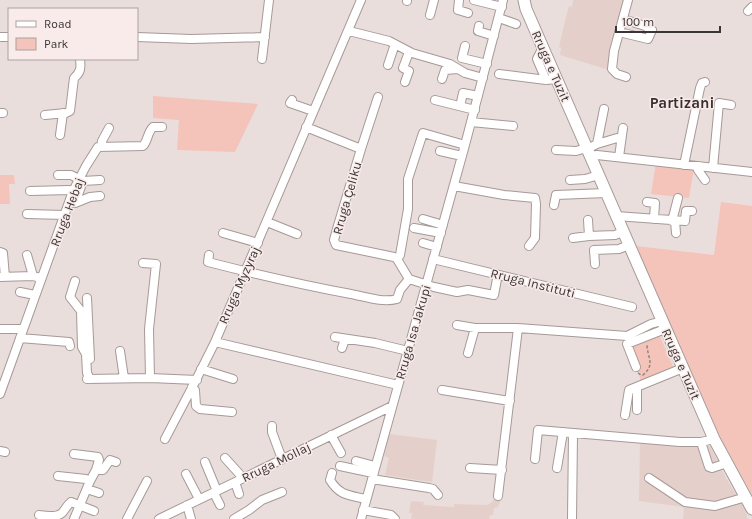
<svg xmlns="http://www.w3.org/2000/svg" width="752" height="519" font-family="Karla,sans-serif">
<style>
.built{fill:#e4cfcb}
.green{fill:#f4c3b9}
.lines{fill:none;stroke-linecap:round;stroke-linejoin:round}
.minor-casing{stroke:#a59a97;stroke-width:10}
.major-casing{stroke:#a59a97;stroke-width:13}
.path{stroke:#8e8685;stroke-width:1.5;stroke-dasharray:3 2;stroke-linecap:butt}
.minor{stroke:#fff;stroke-width:8}
.major{stroke:#fff;stroke-width:11}
.labels{text-anchor:middle;dominant-baseline:central;stroke-width:3;stroke-linejoin:round;paint-order:stroke}
.street-label{font-size:13px;fill:#393534;stroke:#f8ebe9}
.quarter-label{font-size:15px;font-weight:bold;fill:#382f2e;stroke:#f8ebe9}
</style>
<rect width="100%" height="100%" fill="#eadedc"/>
<path class="built" d="M573,0h53l-17,70 -49,-15 1,-7 -2,-1 6,-26 4,-15 3,1z
M389,434l48,6 -5,42 -47,-7 4,-17 -5,-2z
M640,440l57,5 3,2 10,-1 16,32 20,33 1,8h-64l1,-12 -45,-6z
M495,497h7l-4,10 -4,1 -1,7h-3l-1,4h-78l1,-6h-3l2,-12 13,1 -1,3 31,2v-3l33,1 5,-3z"/>
<path class="green" d="M153,96l105,8 -23,48 -58,-2 2,-30 -26,-2z
M656,163l38,5 -5,30 -38,-4z
M0,175h14l1,9h-6l1,20h-10z
M721,202l31,4v289l-34,-62 -10,-21 -72,-166 78,9z
M659,334l15,35 -32,15 -5,-15 3,-2 -9,-21z"/>
<g class="lines">
<g class="minor-casing">
<path id="minor" d="M459,0l-1,10 10,3
M474,0l28,7
M407,1v-1
M748,11l4,-4
M430,15l4,-15
M499,18l17,6
M479,26l-1,5 16,5
M349,31l40,10 23,12 38,11 15,9 18,5
M619,32l29,7 4,-9 -7,-4 -22,-7
M0,37h9
M137,37l54,2 74,-2
M465,46l-3,12 25,6
M543,47l-6,12 9,21
M262,59l7,-59
M388,65l7,-21
M499,74l47,6 11,-1
M626,77l-9,-3 -5,-5 2,-18 14,-51
M442,79l3,-9 13,-1
M405,82l4,-11 -6,-3 6,-16
M378,97l-17,52 -24,80 -3,11 2,5 58,12 3,2 12,20 25,8 23,5 11,-2 26,5 3,-16
M292,100l-2,3 23,8
M435,100l40,10
M461,102l2,-9 15,3
M0,113h3
M45,115l21,-2 4,-2 4,-33c7,-6 7,-10 6,-19
M471,122l42,4
M306,127l55,22
M60,135l3,-22
M597,144l20,-6
M101,147l1,-6 7,-13
M587,149l10,-5 7,-35
M556,150l20,1 11,-3
M440,151l22,5
M590,156l7,-1 155,17
M619,157l4,-29
M684,165l16,-77 2,-5 3,-1
M699,166l-1,4 7,10
M713,168l6,-65 12,2
M58,175h13l8,4
M570,180l15,-1 14,-4
M454,186l50,9 31,3 1,6 -1,34 -6,8
M30,191l39,-1 4,1
M72,193l6,2 5,-14 17,-1
M69,202l6,1 15,-6 10,-1
M647,202l8,1 -1,16
M554,205l2,-10 50,-2
M27,214l38,1
M616,216l69,5 1,-10h6
M423,219l20,6
M588,220l1,16 26,-1 8,-3
M672,221l6,-23
M675,221l1,12
M267,222l30,12
M414,228l27,5
M223,233l35,10
M573,238l16,-2
M423,243l14,4
M0,252l3,1 2,24
M27,255l6,21
M209,255l-1,7c47,12 95,23 143,32 15,3 32,9 46,5l3,-9 9,-11
M397,259l3,-4 8,-46v-30l15,-46 42,12
M433,259l199,48
M143,263l13,1 -7,65 1,49
M595,264l-1,-14 25,-1 10,-4
M0,277l33,-1 4,1 3,3
M75,281l-5,16 11,14 1,36 4,7 1,19 3,6
M20,292l15,3
M87,298l3,61
M457,325l18,3h43l109,8 24,-12 11,-3
M0,329h19l3,2
M335,337l40,6 33,8
M20,338l49,4 1,4
M215,342l183,43
M342,348l3,-9
M120,351l4,27
M468,353l7,-25
M636,367l-9,-23 38,-15
M201,369l32,10
M87,379l63,-1 47,2
M192,387l3,3 1,16 4,3 32,3
M442,390l68,11
M0,394l73,-203 13,-25 12,-19 45,-1c5,-5 4,-13 10,-19h9
M637,410v-23
M625,415l4,-25 54,-22
M272,426v6l10,27
M331,435l10,18
M165,439l30,-57 20,-40 146,-342
M701,442l8,25 3,1 15,-5
M0,451l5,1
M74,454l24,3 1,3 -3,10
M225,458l18,20
M535,459l3,-29 142,12h21l13,-3
M356,461l19,5
M205,462l12,29
M340,466l33,7
M470,468l32,2
M557,468l6,-36
M332,473l-2,7c10,16 19,15 36,19
M186,474l13,25
M58,476l28,3 4,2
M649,478l36,24 30,4 31,-9
M372,479l57,9 4,1 5,6
M235,482l4,12
M87,489l12,4
M214,493l6,12
M498,496l20,-168
M187,505l4,14
M363,510l28,5 4,4
M39,515c7,1 17,3 23,-2 3,-3 5,-8 9,-11l23,9
M74,519l16,-38 6,-11h7l7,-10 6,2
M127,519l20,-38
M159,519l233,-113
M234,519l15,-9 13,-10 20,-8
M361,519l104,-374 38,-145
M572,519l1,-85"/>
</g>
<g class="major-casing">
<path id="major" d="M524,0l2,9 188,430 38,70"/>
</g>
<path class="path" d="M638,373l3,2h2c13,-11 4,-17 4,-31"/>
<use href="#minor" class="minor"/>
<use href="#major" class="major"/>
</g>
<g class="labels">
<g class="street-label">
<text transform="translate(551 66) rotate(66)">Rruga e Tuzit</text>
<text transform="translate(347 198) rotate(-74)">Rruga Çeliku</text>
<text transform="translate(67 212) rotate(-69)">Rruga Hebaj</text>
<text transform="translate(533 283) rotate(14)">Rruga Instituti</text>
<text transform="translate(239 285) rotate(-66)">Rruga Myzyraj</text>
<text transform="translate(413 332) rotate(-74)">Rruga Isa Jakupi</text>
<text transform="translate(681 364) rotate(66)">Rruga e Tuzit</text>
<text transform="translate(276 462) rotate(-26)">Rruga Mollaj</text>
</g>
<g class="quarter-label">
<text x="682" y="103">Partizani</text>
</g>
</g>
<rect x="8" y="8" width="130" height="52" fill="#f8ebe9" stroke="#aca2a1"/>
<rect x="16" y="21" width="20" height="6" fill="#ffffff" stroke="#aca2a1"/>
<text x="44" y="28" font-size="12" fill="#393534">Road</text>
<rect x="16" y="38" width="20" height="12" fill="#f4c3b9" stroke="#aca2a1"/>
<text x="44" y="48" font-size="12" fill="#393534">Park</text>
<path d="M616 26v6h104v-6" fill="none" stroke="#393534" stroke-width="2"/>
<text x="622" y="26" font-size="12" fill="#393534" stroke="#f8ebe9" stroke-width="3" paint-order="stroke">100 m</text>
</svg>
